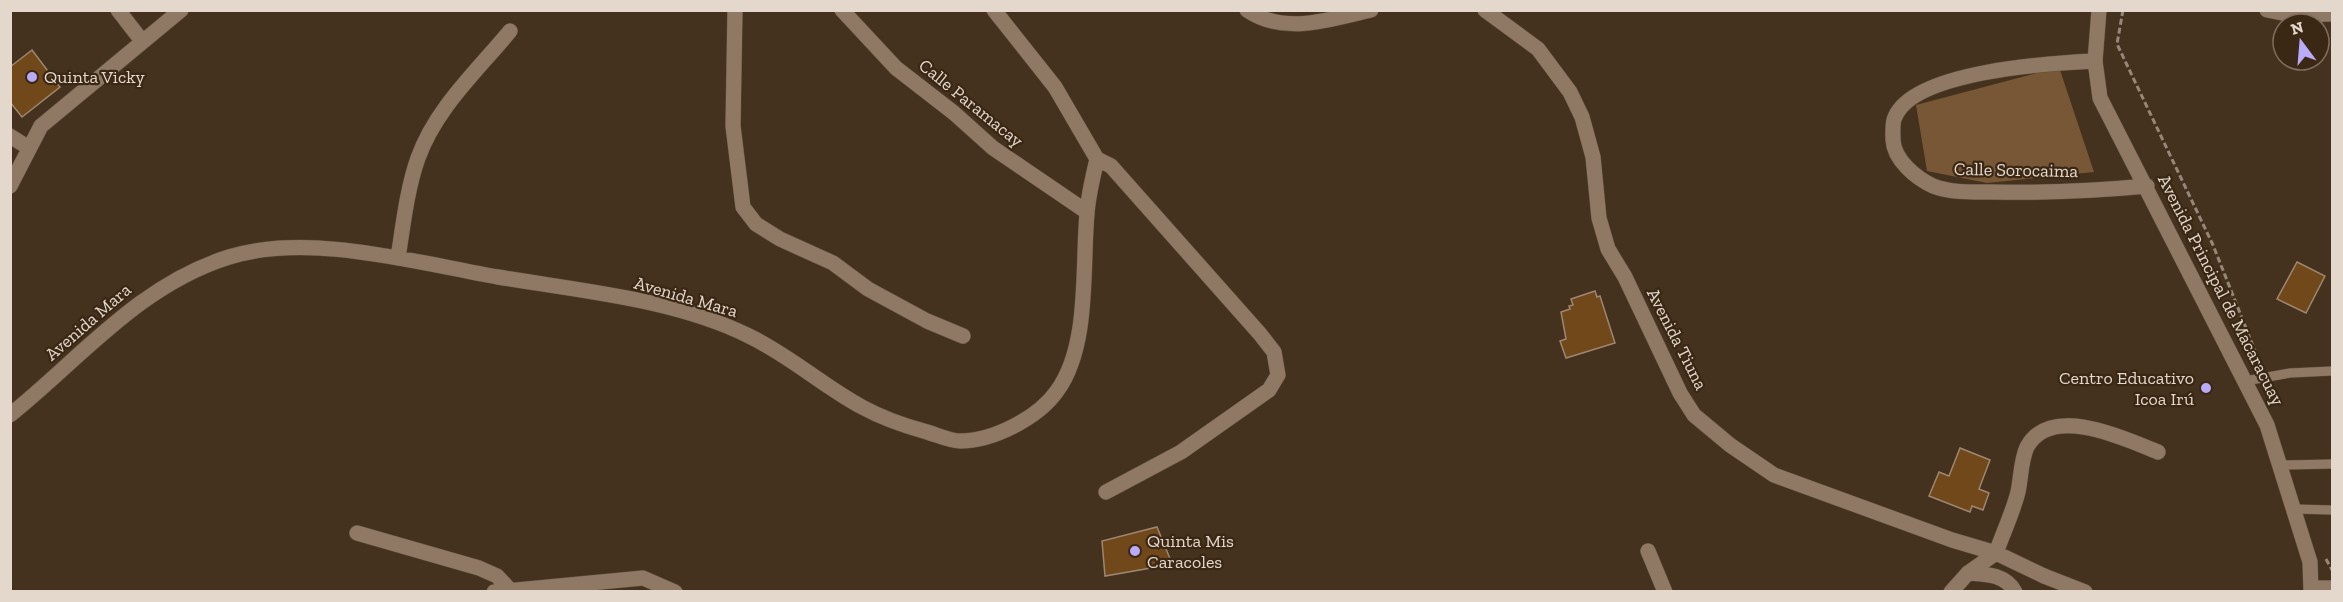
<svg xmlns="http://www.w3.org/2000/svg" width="2343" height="602" font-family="'Zilla Slab',serif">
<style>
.green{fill:#775736}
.building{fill:#714819;stroke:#9d8771;stroke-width:1.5}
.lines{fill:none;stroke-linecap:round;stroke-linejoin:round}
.lane-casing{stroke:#5e4e3d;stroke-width:10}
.street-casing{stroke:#5e4e3d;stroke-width:16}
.secondary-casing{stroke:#5e4e3d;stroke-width:16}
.path{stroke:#978778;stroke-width:3;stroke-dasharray:6 3;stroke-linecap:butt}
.lane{stroke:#8f7964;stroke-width:9}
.street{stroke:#8f7964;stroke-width:15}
.secondary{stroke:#8f7964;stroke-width:15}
.poi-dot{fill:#b9abf7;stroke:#3a2714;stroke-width:2}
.labels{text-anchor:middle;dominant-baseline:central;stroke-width:4.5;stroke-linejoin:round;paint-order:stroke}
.poi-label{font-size:18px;fill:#e4d7cc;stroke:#3a2714;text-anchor:start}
.street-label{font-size:18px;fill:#e4d7cc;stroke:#3a2714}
</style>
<rect width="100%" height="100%" fill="#44311e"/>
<path class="green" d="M2059,67l35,105 -107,11 -60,-12 -11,-66z"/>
<path class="building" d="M32,50l28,37 -38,30 -12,-15v-35z
M2297,262l28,14 -19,37 -29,-14z
M1595,291l2,6 3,-1 15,47 -49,15 -6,-17 6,-2 -5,-27 9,-3 -1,-3 4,-1 -2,-6z
M1960,448l30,12 -11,29 10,4 -6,17 -11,-4 -2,6 -41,-16 10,-24 10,4z
M1157,527l14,34 -20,7 -46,8 -3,-35z"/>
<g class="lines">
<g class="lane-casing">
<path id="lane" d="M2245,381l45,-8 42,-2
M2280,465l52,-1
M2295,509l37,1"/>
</g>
<g class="street-casing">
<path id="street" d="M118,10l24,31
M735,10l-2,116 10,81 13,17 24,15 53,24 35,26 59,32 36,15
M842,10l54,58 58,45 39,35 94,64
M1247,10c38,26 84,9 124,0
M1485,10l53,39 32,43 12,25 11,40 6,61 9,31 17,28 55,116 14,22 36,30 44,30 178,65 44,13 48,23
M2267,10l26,5 39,-1
M2095,61c-44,2 -181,10 -200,56 -3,5 -2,17 -2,23 1,20 23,38 40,46 18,7 40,6 59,6 52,1 103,-1 155,-6
M10,136l19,12
M1097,159l14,7 149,168 14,18 4,23 -9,15 -88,62 -75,40
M10,186l31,-60 140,-116
M398,258c5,-32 9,-69 20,-100 18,-50 59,-87 92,-127
M10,415c71,-57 129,-130 219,-158 81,-25 188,6 269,20 82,14 177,22 251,59 40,19 74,50 113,71 20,11 43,19 65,25 10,3 23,9 33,9 33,0 78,-23 97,-50 33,-45 25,-124 30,-177 1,-18 6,-37 10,-55l-42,-72 -61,-77
M357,533l122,35 18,8 12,13
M1648,551l17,41
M1996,553c7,-20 17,-41 22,-61 3,-14 3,-33 9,-45 24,-44 99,-8 131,5
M2312,588h20
M494,592l149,-14 32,14
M1951,592l17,-19 28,-20"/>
</g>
<g class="secondary-casing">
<path id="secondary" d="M2099,10l-4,51 5,37 167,327 43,137 1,30
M1968,573c17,1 38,1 47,19
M2044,576l41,16"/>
</g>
<path class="path" d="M2123,10l-6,34 96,201 48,121
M2270,389l5,13
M2326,559l6,11"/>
<use href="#lane" class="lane"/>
<use href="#street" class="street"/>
<use href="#secondary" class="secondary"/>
</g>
<g class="poi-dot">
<circle cx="32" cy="77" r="6"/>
<circle cx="2206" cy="388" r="6"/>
<circle cx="1135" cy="551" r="6"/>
</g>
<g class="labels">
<g class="poi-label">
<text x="44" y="77">Quinta Vicky</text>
<text x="2194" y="378" text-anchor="end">Centro Educativo<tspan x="2194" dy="21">Icoa Irú</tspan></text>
<text x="1147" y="541">Quinta Mis<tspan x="1147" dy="21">Caracoles</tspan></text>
</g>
<g class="street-label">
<text transform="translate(971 103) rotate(39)">Calle Paramacay</text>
<text transform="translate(2016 170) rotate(1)">Calle Sorocaima</text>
<text transform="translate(2221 290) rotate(63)">Avenida Principal de Macaracuay</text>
<text transform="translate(686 297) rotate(16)">Avenida Mara</text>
<text transform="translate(88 322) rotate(-41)">Avenida Mara</text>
<text transform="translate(1677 339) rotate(63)">Avenida Tiuna</text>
</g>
</g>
<rect width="2343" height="602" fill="none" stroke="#e4d7cc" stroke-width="24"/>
<g transform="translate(2301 42) rotate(344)"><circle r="28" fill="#3a2714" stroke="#7e6d5e" stroke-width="1.5"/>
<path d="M0-4.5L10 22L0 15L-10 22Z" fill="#b9abf7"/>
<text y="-9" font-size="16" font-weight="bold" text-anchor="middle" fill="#e4d7cc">N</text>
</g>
</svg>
